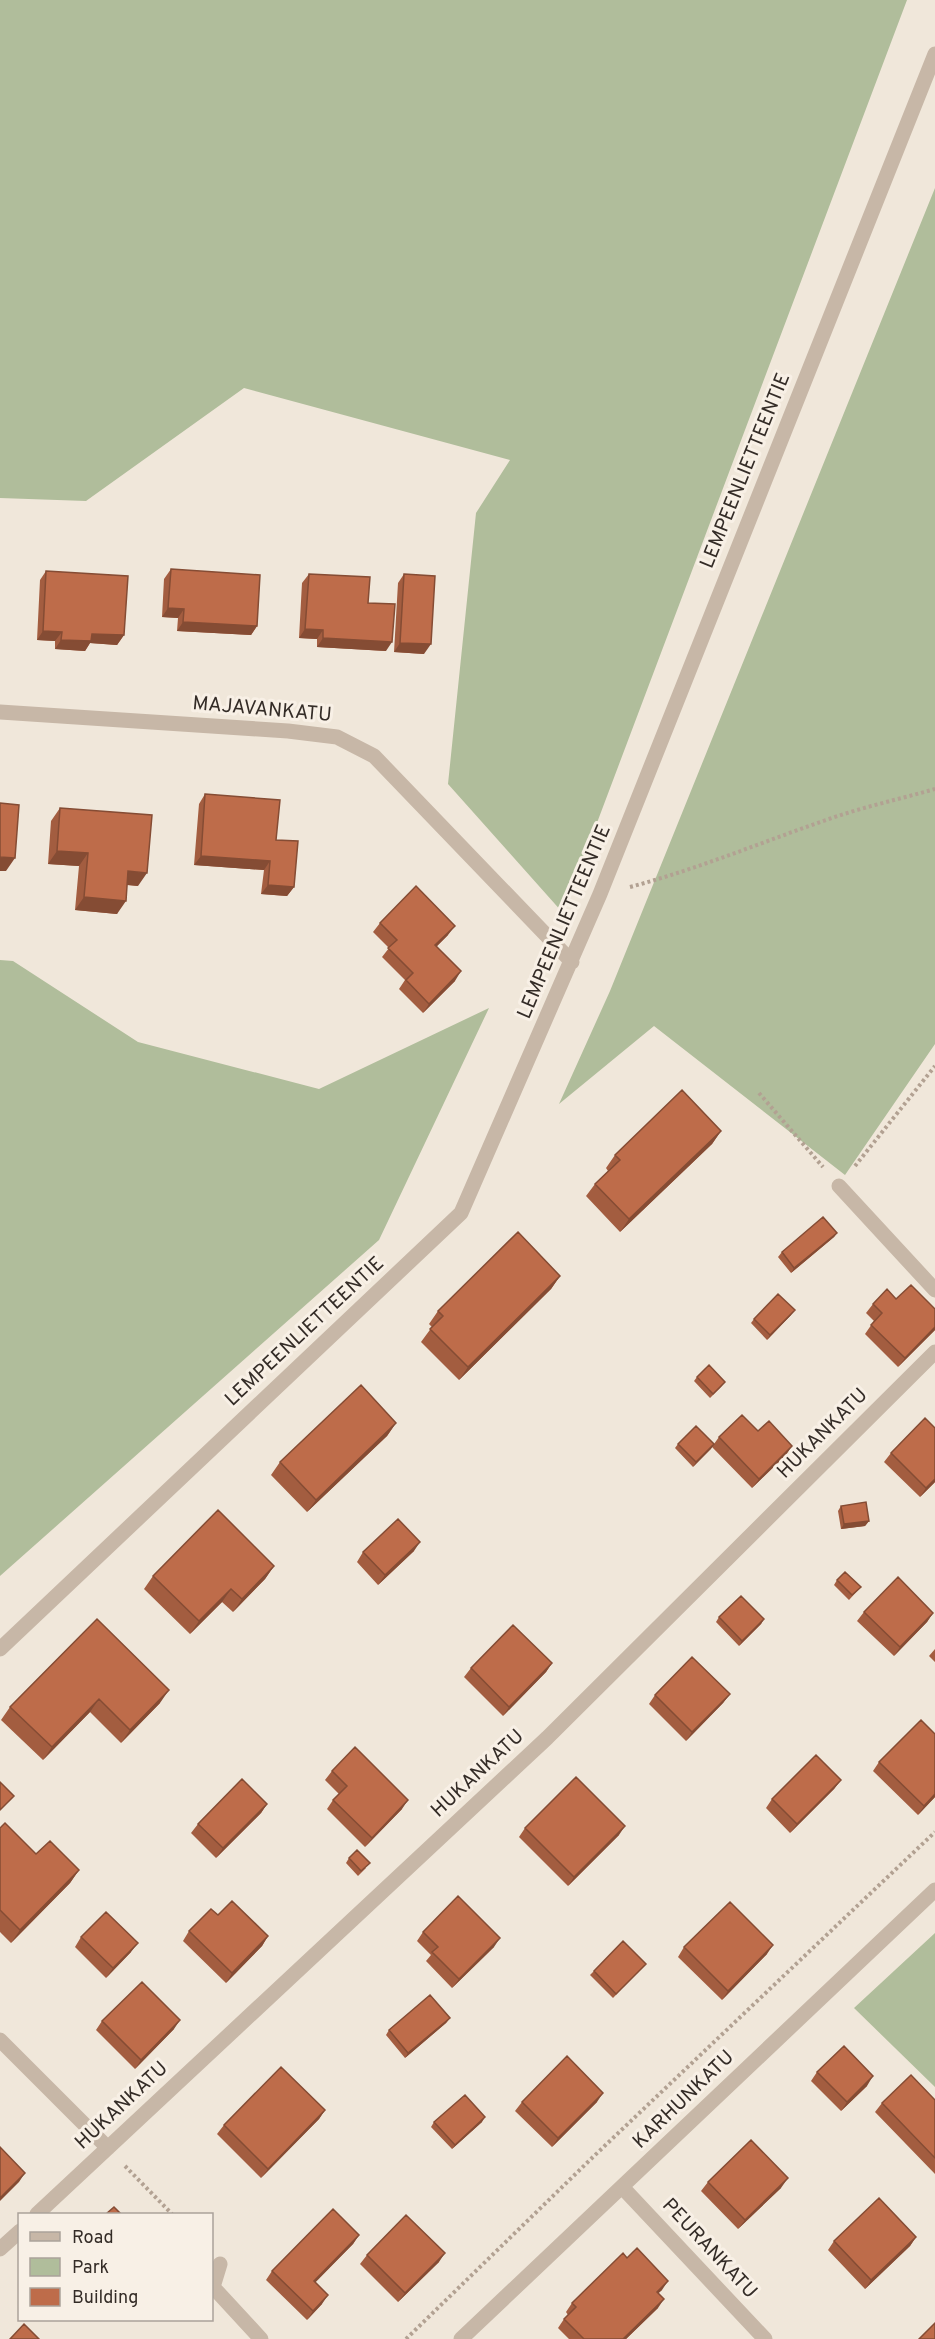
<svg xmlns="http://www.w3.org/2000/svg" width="935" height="2339" font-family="Overpass,sans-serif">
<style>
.green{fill:#b0bd9b}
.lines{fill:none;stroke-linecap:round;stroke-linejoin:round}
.path{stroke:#b2a192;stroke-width:4;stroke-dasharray:3 3;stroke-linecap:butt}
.lane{stroke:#c7b7a7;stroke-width:15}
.street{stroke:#c7b7a7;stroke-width:15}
.wall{fill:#a35d40}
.shaded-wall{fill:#854c34}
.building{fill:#be6c4a;stroke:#854c34;stroke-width:1.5}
.labels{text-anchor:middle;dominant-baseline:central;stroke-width:6;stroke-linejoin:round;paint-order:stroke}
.street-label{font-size:20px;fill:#342c27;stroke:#f8f0e6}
</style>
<rect width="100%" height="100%" fill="#f0e7da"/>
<path class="green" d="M0,0h907l-344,913 -115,-129 28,-271 34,-53 -266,-72 -158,113 -86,-3z
M935,188v856l-90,131 -191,-149 -95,78 51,-113z
M0,960l13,1 125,81 181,47 170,-81 -110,232 -379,336z
M935,1933v154l-81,-79z"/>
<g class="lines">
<path class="path" d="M630,887c68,-18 132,-45 199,-68 34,-12 71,-20 106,-30
M759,1093l64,74
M855,1166l80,-100
M125,2166l47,48
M406,2339l187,-182 342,-325"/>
<path class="lane" d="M839,1186l96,104"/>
<path class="street" d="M0,712l288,19 49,6 37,19 198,206
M0,1649l461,-436 139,-319 335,-840
M0,2040l108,108
M623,2188l142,151
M37,2214l510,-476 388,-386
M0,2249l20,-18
M220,2264l-7,23 48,52
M461,2339l474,-449"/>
</g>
<path class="wall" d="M171,569l86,57 -6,9 -74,-4 1,-13 -16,-1 2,-38z
M46,571l78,64 -7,10 -27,-2 -5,8 -30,-2v-8l-18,-1 3,-60z
M309,574l59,29 18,48 -69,-4v-8l-18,-1 3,-55z
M404,574l20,80 -30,-2 4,-69z
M205,794l71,46 18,47 -7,9 -26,-2 3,-24 -70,-5 5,-61z
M60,808l78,78 -11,-1 -10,29 -42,-4 4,-44 -31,-2 3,-43z
M380,923l68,12 -12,12 19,34 -32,32 -24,-24 6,-9 -23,-23 7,-9 -16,-16z
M721,1131l-9,13 -92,88 -34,-36 9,-12 13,-13 -2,-3 9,-13z
M837,1233l-3,4 -43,36 -13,-16 4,-5z
M560,1276l-9,13 -92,91 -38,-38 11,-15 -3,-3 9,-13z
M896,1299l39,31 -37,37 -33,-33 9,-13 -8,-8 7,-9z
M791,1315l-24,25 -16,-17 3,-4z
M697,1377l28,5 -4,5 -11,11 -16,-17z
M396,1423l-9,13 -80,76 -36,-37 9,-13z
M758,1431l28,24 -34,33 -40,-41 -19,20 -18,-19 3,-4h36l5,-7z
M891,1453l44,29 -15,15 -36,-35z
M841,1506l28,15 -4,5 -24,3 -3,-18z
M414,1551l-36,34 -21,-23 6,-10z
M274,1566l-9,13 -32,33 -11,-10 -32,32 -46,-45 9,-13z
M837,1580l24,7 -12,13 -15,-15z
M864,1612l69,1 -6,9 -33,34 -37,-35z
M719,1617l45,2 -3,5 -22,22 -23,-24z
M97,1619l63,84 -39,40 -31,-31 -47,48 -42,-40 9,-13z
M935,1649v13l-6,-6z
M552,1663l-6,9 -43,44 -39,-39 7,-9z
M730,1694l-7,9 -37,38 -37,-37 6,-9z
M879,1762l56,35 -17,18 -45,-44z
M332,1771l70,38 -37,38 -38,-38 6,-9 6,-6 -14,-14z
M841,1780l-7,9 -44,44 -24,-25 6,-9z
M267,1804l-6,9 -45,45 -25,-25 7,-9z
M0,1828l36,26 43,16 -9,13 -59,60 -11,-11z
M525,1828l94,7 -51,51 -49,-49z
M349,1858l17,10 -8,8 -12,-13z
M189,1931l79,5 -6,10 -36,37 -43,-42z
M423,1932l71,15 -42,41 -26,-27 5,-6 -14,-14z
M81,1937l50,15 -25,26 -31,-31z
M684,1947l83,7 -45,46 -44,-43z
M646,1964l-4,4 -29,30 -23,-23 4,-4z
M450,2018l-4,5 -41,35 -19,-23 3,-5z
M102,2021l72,8 -39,40 -39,-39z
M817,2072l50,14 -26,25 -30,-30z
M935,2100v74l-60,-62 7,-9z
M522,2102h75l-45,45 -37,-36z
M325,2110l-6,9 -58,59 -44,-44 7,-9z
M434,2122h48l-30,27 -21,-22z
M708,2182l73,6 -43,41 -37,-38z
M359,2235l-6,9 -38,38 7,22 -15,16 -41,-40 6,-9z
M916,2237l-6,9 -45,43 -37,-39 6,-9z
M367,2255l72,7 -41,40 -38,-38z
M662,2290l-4,3v15l-32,31h-57l-11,-11 6,-9 4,-4 -2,-3 6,-9z"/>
<path class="shaded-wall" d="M168,608l16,1 -6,9 -16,-1z
M183,622l74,4 -6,9 -74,-4z
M305,629l18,1 -6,9 -18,-1z
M43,631l19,1 -7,9 -18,-1z
M92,634l32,1 -7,10 -27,-2 -5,8 -30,-2 6,-9z
M323,638l69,4 -6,9 -69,-4z
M400,643l31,1 -7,10 -30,-2z
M57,851l31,2 -9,13 -31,-2z
M201,856l69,5 -6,9 -70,-5z
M0,857l15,1 -9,13h-6z
M128,871l19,2 -9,13 -19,-2z
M268,885l26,2 -7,9 -26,-2z
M84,897l42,4 -9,13 -42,-4z
M455,926l-7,9 -20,20 7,-10z
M461,971l-6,10 -32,32 6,-9z
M721,1131l-9,13 -92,88 9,-13z
M837,1233l-3,4 -43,36 3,-5z
M560,1276l-9,13 -92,91 9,-13z
M795,1310l-4,5 -24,25 3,-5z
M935,1327v3l-37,37 7,-9z
M396,1423l-9,13 -80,76 9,-12z
M714,1444l-3,5 -18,18 3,-5z
M792,1446l-6,9 -34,33 7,-9z
M935,1479v3l-15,15 6,-9z
M869,1521l-4,5 -24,3 3,-5z
M420,1542l-6,9 -36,34 7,-10z
M274,1566l-9,13 -32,33 9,-13z
M231,1589l-9,13 -32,32 9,-13z
M933,1613l-6,9 -33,34 6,-9z
M764,1619l-3,5 -22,22 3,-5z
M552,1663l-6,9 -43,44 6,-9z
M169,1690l-9,13 -39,40 9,-13z
M730,1694l-7,9 -37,38 6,-9z
M99,1699l-9,13 -47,48 9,-13z
M841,1780l-7,9 -44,44 7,-9z
M935,1794v3l-17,18 6,-9z
M408,1800l-6,9 -37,38 7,-9z
M267,1804l-6,9 -45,45 7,-10z
M625,1826l-6,9 -51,51 6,-9z
M79,1870l-9,13 -59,60 9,-13z
M268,1936l-6,10 -36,37 6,-10z
M500,1938l-6,9 -42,41 7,-9z
M138,1943l-7,9 -25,26 7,-10z
M773,1945l-6,9 -45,46 6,-9z
M450,2018l-4,5 -41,35 3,-5z
M180,2020l-6,9 -39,40 6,-9z
M873,2076l-6,10 -26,25 6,-9z
M603,2093l-6,9 -45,45 6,-9z
M325,2110l-6,9 -58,59 7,-9z
M485,2117l-3,5 -30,27 3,-4z
M25,2173l-6,9 -19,19v-3z
M788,2178l-7,10 -43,41 7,-9z
M359,2235l-6,9 -45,46 6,-9z
M916,2237l-6,9 -45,43 6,-9z
M445,2253l-6,9 -41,40 7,-9z
M668,2281l-6,9 -12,11 7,-9z
M328,2295l-6,9 -15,16 6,-9z
M664,2299l-6,9 -32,31h-3z"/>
<path class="building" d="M171,569l89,6 -3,51 -74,-4 1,-13 -16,-1z
M46,571l82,5 -4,59 -32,-1 -1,7 -30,-1 1,-8 -19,-1z
M309,574l61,3 -2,26 27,1 -3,38 -69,-4v-8l-18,-1z
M404,574l31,2 -4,68 -31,-1z
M205,794l75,6 -4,40 22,1 -4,46 -26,-2 2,-24 -69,-5z
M0,803l19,2 -4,53 -15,-1z
M60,808l92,7 -5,58 -19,-2 -2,30 -42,-4 4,-44 -31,-2z
M416,886l39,40 -20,19 26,26 -32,33 -23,-24 7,-7 -25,-25 9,-8 -17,-17z
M682,1090l39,41 -92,88 -34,-35 25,-24 -5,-5z
M823,1217l14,16 -43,35 -12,-16z
M518,1232l42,44 -92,91 -38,-38 13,-13 -5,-5z
M911,1285l24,24v18l-30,31 -34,-33 11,-12 -9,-9 14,-15 9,10z
M778,1294l17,16 -25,25 -16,-16z
M709,1365l16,17 -12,12 -16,-17z
M361,1385l35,38 -80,77 -36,-38z
M742,1415l16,16 11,-10 23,25 -33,33 -40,-42z
M925,1418l10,10v51l-9,9 -35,-35z
M696,1426l18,18 -18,18 -18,-18z
M866,1502l3,19 -25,3 -3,-18z
M218,1510l56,56 -32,33 -11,-10 -32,32 -46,-45z
M398,1519l22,23 -35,33 -22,-23z
M845,1572l16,15 -9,8 -15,-15z
M898,1577l35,36 -33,34 -36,-35z
M741,1596l23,23 -22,22 -23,-24z
M97,1619l72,71 -39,40 -31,-31 -47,48 -42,-40z
M513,1625l39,38 -43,44 -38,-39z
M692,1657l38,37 -38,38 -37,-37z
M921,1720l14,14v60l-11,12 -45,-44z
M355,1747l53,53 -36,38 -39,-38 14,-14 -15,-15z
M816,1755l25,25 -44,44 -25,-25z
M576,1777l49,49 -51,51 -49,-49z
M242,1779l25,25 -44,44 -25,-24z
M0,1782l14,14 -14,14z
M5,1823l31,31 14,-13 29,29 -59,60 -20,-20v-82z
M357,1850l13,13 -9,8 -12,-13z
M458,1896l42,42 -41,41 -27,-27 6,-5 -15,-15z
M232,1901l36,35 -36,37 -43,-42 22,-22 7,6z
M730,1902l43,43 -45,46 -44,-44z
M106,1912l32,31 -25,25 -32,-31z
M623,1941l23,23 -30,30 -22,-23z
M142,1982l38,38 -39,40 -39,-39z
M430,1995l20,23 -42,35 -19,-23z
M844,2046l29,30 -26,26 -30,-30z
M567,2056l36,37 -45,45 -36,-36z
M281,2067l44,43 -57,59 -44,-44z
M911,2075l24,25v58l-53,-55z
M465,2095l20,22 -30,28 -21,-23z
M751,2140l37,38 -43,42 -37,-38z
M0,2147l25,26 -25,25z
M879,2198l37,39 -45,43 -37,-39z
M114,2207l7,7h-15z
M333,2209l26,26 -45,46 14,14 -15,16 -41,-40z
M406,2215l39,38 -40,40 -38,-38z
M637,2248l31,33 -11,11 7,7 -41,40h-39l-20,-20 12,-12 -4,-4 51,-50 4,5z
M935,2323v16h-16z
M24,2324l15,15h-29z"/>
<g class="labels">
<g class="street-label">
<text transform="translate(746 471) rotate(-68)">LEMPEENLIETTEENTIE</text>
<text transform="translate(262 710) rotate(5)">MAJAVANKATU</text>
<text transform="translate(565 922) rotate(-67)">LEMPEENLIETTEENTIE</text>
<text transform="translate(305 1332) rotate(-43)">LEMPEENLIETTEENTIE</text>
<text transform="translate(823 1434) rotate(-45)">HUKANKATU</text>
<text transform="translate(478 1774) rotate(-43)">HUKANKATU</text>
<text transform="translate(684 2100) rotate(-44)">KARHUNKATU</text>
<text transform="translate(122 2106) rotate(-43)">HUKANKATU</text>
<text transform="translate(709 2249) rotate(47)">PEURANKATU</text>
</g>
</g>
<rect x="18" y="2213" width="195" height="108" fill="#f8f0e6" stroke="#aaa29a" stroke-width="1.5"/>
<rect x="30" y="2232" width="30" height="9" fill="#c7b7a7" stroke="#aaa29a" stroke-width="1.5"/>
<text x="72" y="2243" font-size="18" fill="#342c27">Road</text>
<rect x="30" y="2258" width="30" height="18" fill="#b0bd9b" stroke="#aaa29a" stroke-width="1.5"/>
<text x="72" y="2273" font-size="18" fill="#342c27">Park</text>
<rect x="30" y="2288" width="30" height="18" fill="#be6c4a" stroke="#aaa29a" stroke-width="1.5"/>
<text x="72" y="2303" font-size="18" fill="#342c27">Building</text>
</svg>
